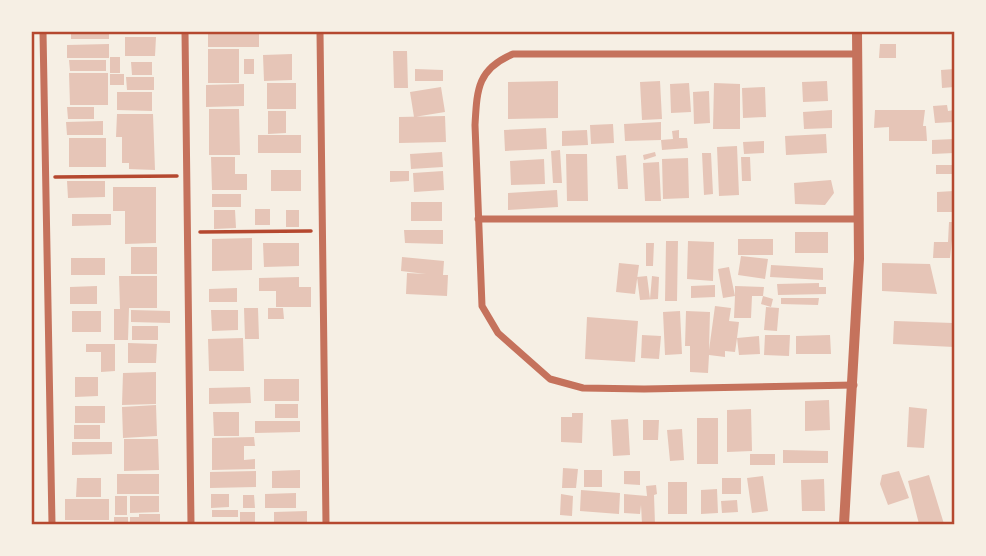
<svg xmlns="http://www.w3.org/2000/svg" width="986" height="556" font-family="Manrope,sans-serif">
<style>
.building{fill:#e6c5b7}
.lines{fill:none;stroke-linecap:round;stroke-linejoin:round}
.path{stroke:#b5482f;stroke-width:3.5}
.minor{stroke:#c5725c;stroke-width:7}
.tertiary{stroke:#c5725c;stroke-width:10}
.neatline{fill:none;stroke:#b5482f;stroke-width:2.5}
</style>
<rect width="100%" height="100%" fill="#f6efe4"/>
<path class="building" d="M71,32h38v7h-38z
M125,32h29v2h-29z
M208,32h51v15h-51z
M125,37h31l-1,19h-30z
M109,44v14h-42v-13z
M880,44h16v14h-17z
M208,49h31v34h-31z
M393,51h14l1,37h-14z
M292,54v26l-28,1 -1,-26z
M110,57h10v16h-10z
M244,59h10v15h-10z
M69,60h37v11h-36z
M131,62h21v13h-20z
M415,69l28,1v11h-28z
M954,69v18l-12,1 -1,-18z
M69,73h39v32h-38z
M110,74h14v11h-14z
M126,77h28v13h-27z
M558,81v37l-50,1v-37z
M660,81l2,38 -20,1 -2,-38z
M827,81l1,20 -25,1 -1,-20z
M267,83h29v26h-29z
M689,83l2,29 -20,1 -1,-29z
M714,83l26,1v45h-27z
M244,84v22l-38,1v-22z
M441,87l4,25 -31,5 -4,-25z
M765,87l1,30 -23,1 -1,-30z
M709,91l1,32 -16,1 -1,-32z
M117,92h35v19l-35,-1z
M947,105l1,6 6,-1v12l-19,1 -2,-17z
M67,107h27v12h-26z
M209,109h30l1,46h-31z
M832,110v18l-28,1 -1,-17z
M875,110h50l-2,16h3l1,15h-38v-14l-15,1z
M268,111h18v22l-18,1z
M117,114h36l2,56 -26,-1v-6h-7v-26h-6z
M445,116l1,26 -47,1v-26z
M103,121v14h-36l-1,-13z
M661,122v18l-36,1 -1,-17z
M613,124l1,19 -23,1 -1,-19z
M546,128l1,21 -42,2 -1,-21z
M587,130l1,15 -26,1v-15z
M679,130v8h8l1,10 -26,2 -1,-10 12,-1 -1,-8z
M826,134l1,19 -41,2 -1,-19z
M258,135h43v18h-43z
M69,138h37v29h-37z
M954,139v14l-22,1v-14z
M764,141v12l-20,1 -1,-12z
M737,146l2,49 -20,1 -2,-49z
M560,150l2,33h-9l-2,-32z
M442,152l1,15 -32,2 -1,-15z
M655,152l1,4 -12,4 -1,-5z
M702,153h9l2,41 -9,1z
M566,154h21l1,47h-21z
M626,155l2,34h-10l-2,-33z
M211,157h24v17h12v16h-35z
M741,157h9l1,24h-9z
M688,158l1,40 -26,1 -1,-40z
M544,159l1,25 -34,1 -1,-24z
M659,162l2,39h-16l-2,-38z
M936,165h18v9h-18z
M271,170h30v21h-30z
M390,171h19v10l-19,1z
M443,171l1,19 -30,2 -1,-19z
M831,180l3,13 -9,12 -30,-1 -1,-21z
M67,181h38v16l-37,1z
M113,187h43v56l-31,1v-33h-12z
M557,190l1,17 -50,3v-17z
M954,191v21h-17v-20z
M212,194h29v13h-29z
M411,202h31v19h-31z
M255,209h15v16h-15z
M214,210h21l1,18 -22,1z
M286,210h13v17h-13z
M72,214h39v11l-39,1z
M949,222h5l-4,36h-17l1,-16h14z
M404,230h39v14l-38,-1z
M795,232h33v21h-33z
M252,238v32l-40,1v-32z
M738,239h35v16h-35z
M666,241h12l-1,60h-12z
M688,241l26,1 -1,39 -26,-2z
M263,243h36v23l-35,1z
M646,243h8l-1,23h-7z
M131,247h26v27h-26z
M741,256l27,3 -3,20 -27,-4z
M402,257l42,4 -1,14h5l-1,21 -41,-2 1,-21 19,1 -25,-3z
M71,258h34v17h-34z
M619,263l20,2 -4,29 -19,-2z
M882,263l48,1 7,30 -55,-3z
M771,265l52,3v12l-53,-3z
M729,267l6,29v-10l29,1 -1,9h-11l-1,22h-17l1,-22 -12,2 -5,-29z
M119,276h38v32h-28l-1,32h-14v-31h6z
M647,276l3,23 2,-23 7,1 -1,22 -18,1 -3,-23z
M299,277v10h12v20h-35v-16h-17v-13z
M819,283v4h7v7l-48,1 -1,-11z
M715,285v12l-24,1v-12z
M97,286v18h-27v-17z
M237,288v14h-28v-13z
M763,296l10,3 -2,8 -10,-3z
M781,298h38l-1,7 -37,-1z
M715,306l16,2 -2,13 10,1 -2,16 22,-2 1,18 -21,1 -2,-17 -2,14 -10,-1v6l-16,-2 -1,18 -18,-1v-26h-5l1,-35 24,1 -1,38z
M766,307l13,1 -2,23 -13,-1z
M244,308h14l1,31h-14z
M268,308h15l1,11h-16z
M131,310l39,1v12l-39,-1z
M211,310h27v20l-26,1z
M72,311h29v21h-29z
M680,311l2,43 -17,1 -2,-43z
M587,317l51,4 -3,41 -50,-3z
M894,321l59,2 1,24 -61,-3z
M132,326h26v14h-26z
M642,335l19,1 -2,23 -18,-1z
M765,335h25l-1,21 -25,-1z
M830,335l1,19h-35v-18z
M243,338l1,33h-35l-1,-32z
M128,343l29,1 -1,19h-28z
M86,344h29v27l-14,1v-20h-15z
M156,372v32l-34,1 1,-32z
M75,377h23v19l-23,1z
M264,379h35v22h-35z
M250,387l1,16 -42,1v-16z
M829,400l1,30 -25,1v-30z
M275,404h23v14h-23z
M156,405l1,31 -34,2 -1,-31z
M75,406h30v17h-30z
M909,407l18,2 -3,39 -17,-1z
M751,409l1,42 -25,1v-42z
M213,412h26v24h-25z
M572,413h11l-1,30 -21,-1v-25h11z
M697,418h21v46h-21z
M628,419l2,36 -17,1 -2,-36z
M643,420h16l-1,20h-15z
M255,421h45v11l-45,1z
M74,425h26v14h-26z
M682,429l2,31 -14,1 -3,-31z
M254,437l1,9h-11v14l11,-1v10l-43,1v-32z
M124,439h34l1,31 -35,1z
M72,442h40v12l-40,1z
M783,450l45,1v12h-45z
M750,454h25v11h-25z
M563,468l15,1 -2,19h-14z
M300,470v18h-28v-17z
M584,470h18v17h-18z
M256,471v16l-46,1v-16z
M624,471h16v14l-16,-1z
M899,471l10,27 -21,7 -8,-21 2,-9z
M117,474h42v20h-42z
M929,475l15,49h-25l-11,-43z
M763,476l5,35 -16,2 -5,-35z
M77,478h24v19h-25z
M722,478h19v16h-19z
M824,479l1,32h-23l-1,-31z
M668,482h19v32h-19z
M656,485l1,9 -3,1 1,29h-13l-1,-19 -1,9 -16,-1v-19l23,2 -1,-10z
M717,489l1,24 -17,1v-24z
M581,490l39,3 -1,21 -39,-3z
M296,493v15h-31v-14z
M211,494h18v13l-18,1z
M561,494l12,2 -1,20 -12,-1z
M243,495h11l1,13h-12z
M115,496h12v19h-12z
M130,496h29v16l-29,1z
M65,499h44v21h-44z
M737,500l1,12 -16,1 -1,-12z
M212,510h26v7h-26z
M307,511v13h-33v-12z
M240,512h15v12h-15z
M139,514h21v10h-30v-7h9z
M114,517h14v7h-14z"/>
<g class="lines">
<path class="path" d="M55,177l122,-1
M200,232l111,-1"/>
<path class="minor" d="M43,32l9,492
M185,32l6,492
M320,32l6,492
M478,219h381
M854,385l-210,4 -61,-1 -33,-9 -52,-46 -16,-27 -7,-181c2,-35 2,-56 38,-71h345"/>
<path class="tertiary" d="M844,524l15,-265 -2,-227"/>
</g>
<rect width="986" height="556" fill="none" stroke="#f6efe4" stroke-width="66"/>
<rect x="33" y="33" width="920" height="490" class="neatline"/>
</svg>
